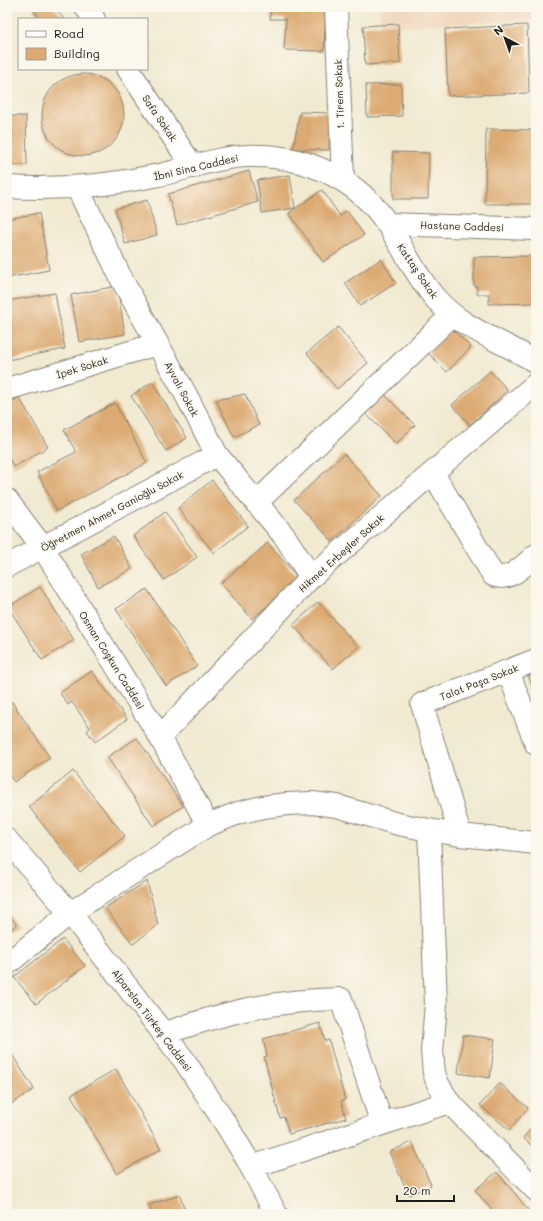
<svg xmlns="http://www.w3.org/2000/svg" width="543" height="1221" font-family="Mali,sans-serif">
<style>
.built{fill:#f0d6bc}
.building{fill:#dcaa72}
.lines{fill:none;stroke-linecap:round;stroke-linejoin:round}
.minor-casing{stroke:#868376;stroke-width:24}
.minor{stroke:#fff;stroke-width:22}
.labels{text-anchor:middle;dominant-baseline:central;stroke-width:3;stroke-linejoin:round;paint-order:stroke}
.street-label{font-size:10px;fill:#1c1c1c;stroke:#fbf7ec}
</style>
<rect width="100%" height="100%" fill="#fbf7ec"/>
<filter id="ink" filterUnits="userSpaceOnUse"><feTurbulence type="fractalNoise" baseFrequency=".025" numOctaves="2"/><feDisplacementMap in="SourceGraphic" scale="8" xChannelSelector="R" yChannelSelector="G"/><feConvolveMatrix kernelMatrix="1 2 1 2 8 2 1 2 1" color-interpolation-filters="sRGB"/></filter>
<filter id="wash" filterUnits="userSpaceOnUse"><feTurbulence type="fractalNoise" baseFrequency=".012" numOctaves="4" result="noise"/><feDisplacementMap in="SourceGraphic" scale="16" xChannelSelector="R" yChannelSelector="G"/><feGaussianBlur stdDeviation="0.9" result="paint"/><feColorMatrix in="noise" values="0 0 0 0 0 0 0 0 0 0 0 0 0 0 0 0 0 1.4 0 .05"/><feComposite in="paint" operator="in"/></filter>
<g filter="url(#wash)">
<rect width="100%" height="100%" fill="#f1ead1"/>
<path class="built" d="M380,7h156v13l-155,7z"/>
<g id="blocks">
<path class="building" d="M35,7h19l10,12h-24l-7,-10z
M271,7h55l-2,44 -40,-1 2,-31h-16z
M398,24l2,39 -35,2 -2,-39z
M527,25l2,68 -81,3 -3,-67z
M42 115a41 41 0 1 1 82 0a41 41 0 1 1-82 0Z
M401,84l1,32 -35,1 -1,-32z
M300,112l30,1 -1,37 -36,-1z
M7,116h19l1,49h-20z
M486,129l50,1v74h-51z
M393,152l36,1 -1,46h-35z
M249,171l9,31 -81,23 -9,-31z
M290,175l5,33 -33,5 -5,-33z
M322,190l18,26 7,-5 17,24 -41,27 -34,-49z
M147,200l10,35 -32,9 -10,-35z
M39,213l10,57 -42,8v-59z
M536,256v47l-47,1v-10h-12v-8h-3v-29z
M381,259l15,24 -36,23 -15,-23z
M117,286l8,48 -46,8 -8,-47z
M55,293l10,56 -58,11v-59z
M338,327l30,36 -31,26 -30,-36z
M452,329l19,18 -24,25 -19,-19z
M490,371l18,19 -38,35 -18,-20z
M152,382l35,56 -21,13 -35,-55z
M245,394l14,31 -25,12 -18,-37z
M384,394l31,31 -19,19 -31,-31z
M19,397l29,50 -34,20 -7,-12v-51z
M115,403l32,60 -90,48 -20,-39 39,-20 -12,-22z
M344,454l38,42 -50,45 -38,-41z
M212,480l36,46 -34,27 -36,-45z
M165,512l32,45 -33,23 -31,-44z
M114,536l18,33 -34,18 -17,-33z
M268,543l31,36 -47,40 -31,-36z
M40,587l34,53 -32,20 -34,-53z
M147,589l50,77 -31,20 -50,-77z
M318,602l40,45 -25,22 -40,-44z
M536,668v30l-9,-26z
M92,671l35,48 -32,23 -8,-11 3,-3 -18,-26 -4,3 -8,-12z
M12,702l38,56 -36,24 -7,-10v-67z
M137,738l46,68 -30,20 -46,-69z
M73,771l52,65 -45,36 -51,-65z
M147,881l11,44 -25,19 -28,-36z
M7,912l10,13 -10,7z
M63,939l22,27 -49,38 -22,-27z
M320,1023l5,18 4,-1 16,60 -4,1 5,17 -57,16 -5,-17 -4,1 -16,-61 3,-1 -4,-17z
M463,1035l32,4 -5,39 -32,-5z
M7,1047l27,42 -27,18z
M116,1069l45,80 -44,25 -46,-79z
M500,1083l28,25 -19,22 -29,-25z
M536,1122v27l-13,-11z
M412,1142l19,43 -22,10 -20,-43z
M497,1172l33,40 -2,2h-33l-20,-24z
M180,1195l6,19h-34l-3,-9z"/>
</g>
</g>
<g filter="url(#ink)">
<use href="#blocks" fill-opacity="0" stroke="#868376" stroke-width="1"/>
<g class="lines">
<g class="minor-casing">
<path id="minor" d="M86,7l8,12
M336,7l7,173
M128,69l65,98
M7,187c49,3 99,-1 147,-11 32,-6 62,-19 94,-20 55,-2 110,22 140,69 16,24 28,51 47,73 28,32 66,42 101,64
M77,187l45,93 63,113 32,62 68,82 26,40
M387,224l149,5
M7,389l150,-45
M433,473l60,102c16,8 31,-10 43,-20
M7,500l36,48 117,189 48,88
M256,503l196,-188
M7,566l210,-111
M508,671l28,73
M160,737l151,-160 225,-193
M429,830l7,174 -4,47 2,22 4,11 11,18 87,88
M460,835l-38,-131 114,-44
M7,840l63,73 114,147 43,66 20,33 29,55
M7,964l63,-51 138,-88 30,-12 25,-6 24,-3 25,-1 25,3 61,18 31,6 31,5 76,8
M163,1034c62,-22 112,-34 178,-35l41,125
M251,1167l198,-65"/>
</g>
<use href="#minor" class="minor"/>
</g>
</g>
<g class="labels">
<g class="street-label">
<text transform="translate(339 94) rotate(-92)">1. Tirem Sokak</text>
<text transform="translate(160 118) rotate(56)">Safa Sokak</text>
<text transform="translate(196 167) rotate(-13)">İbni Sina Caddesi</text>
<text transform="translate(462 226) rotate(2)">Hastane Caddesi</text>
<text transform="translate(418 271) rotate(56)">Kattaş Sokak</text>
<text transform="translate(82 367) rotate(-17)">İpek Sokak</text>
<text transform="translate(182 389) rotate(62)">Ayvalı Sokak</text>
<text transform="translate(112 511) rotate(-28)">Öğretmen Ahmet Ganioğlu Sokak</text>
<text transform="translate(341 553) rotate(-42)">Hikmet Erbeşler Sokak</text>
<text transform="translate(112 660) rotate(58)">Osman Coşkun Caddesi</text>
<text transform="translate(479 682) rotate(-21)">Talat Paşa Sokak</text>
<text transform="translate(152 1020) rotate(53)">Alparslan Türkeş Caddesi</text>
</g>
</g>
<rect width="543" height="1221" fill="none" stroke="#fbf7ec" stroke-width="24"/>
<rect x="18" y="18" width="130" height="52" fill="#fbf7ec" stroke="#a29f99"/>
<rect x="26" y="31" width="20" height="6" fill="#ffffff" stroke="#a29f99"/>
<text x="54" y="38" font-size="12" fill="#1c1c1c">Road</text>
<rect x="26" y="48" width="20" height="12" fill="#dcaa72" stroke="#a29f99"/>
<text x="54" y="58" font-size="12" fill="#1c1c1c">Building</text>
<g transform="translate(505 38) rotate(319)" stroke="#fbf7ec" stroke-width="3" paint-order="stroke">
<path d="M0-3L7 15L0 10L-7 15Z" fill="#1c1c1c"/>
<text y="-6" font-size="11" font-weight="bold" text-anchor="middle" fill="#1c1c1c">N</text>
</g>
<path d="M397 1195v6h57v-6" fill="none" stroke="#1c1c1c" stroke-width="2"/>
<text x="403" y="1195" font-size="12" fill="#1c1c1c" stroke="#fbf7ec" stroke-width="3" paint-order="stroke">20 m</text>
</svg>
